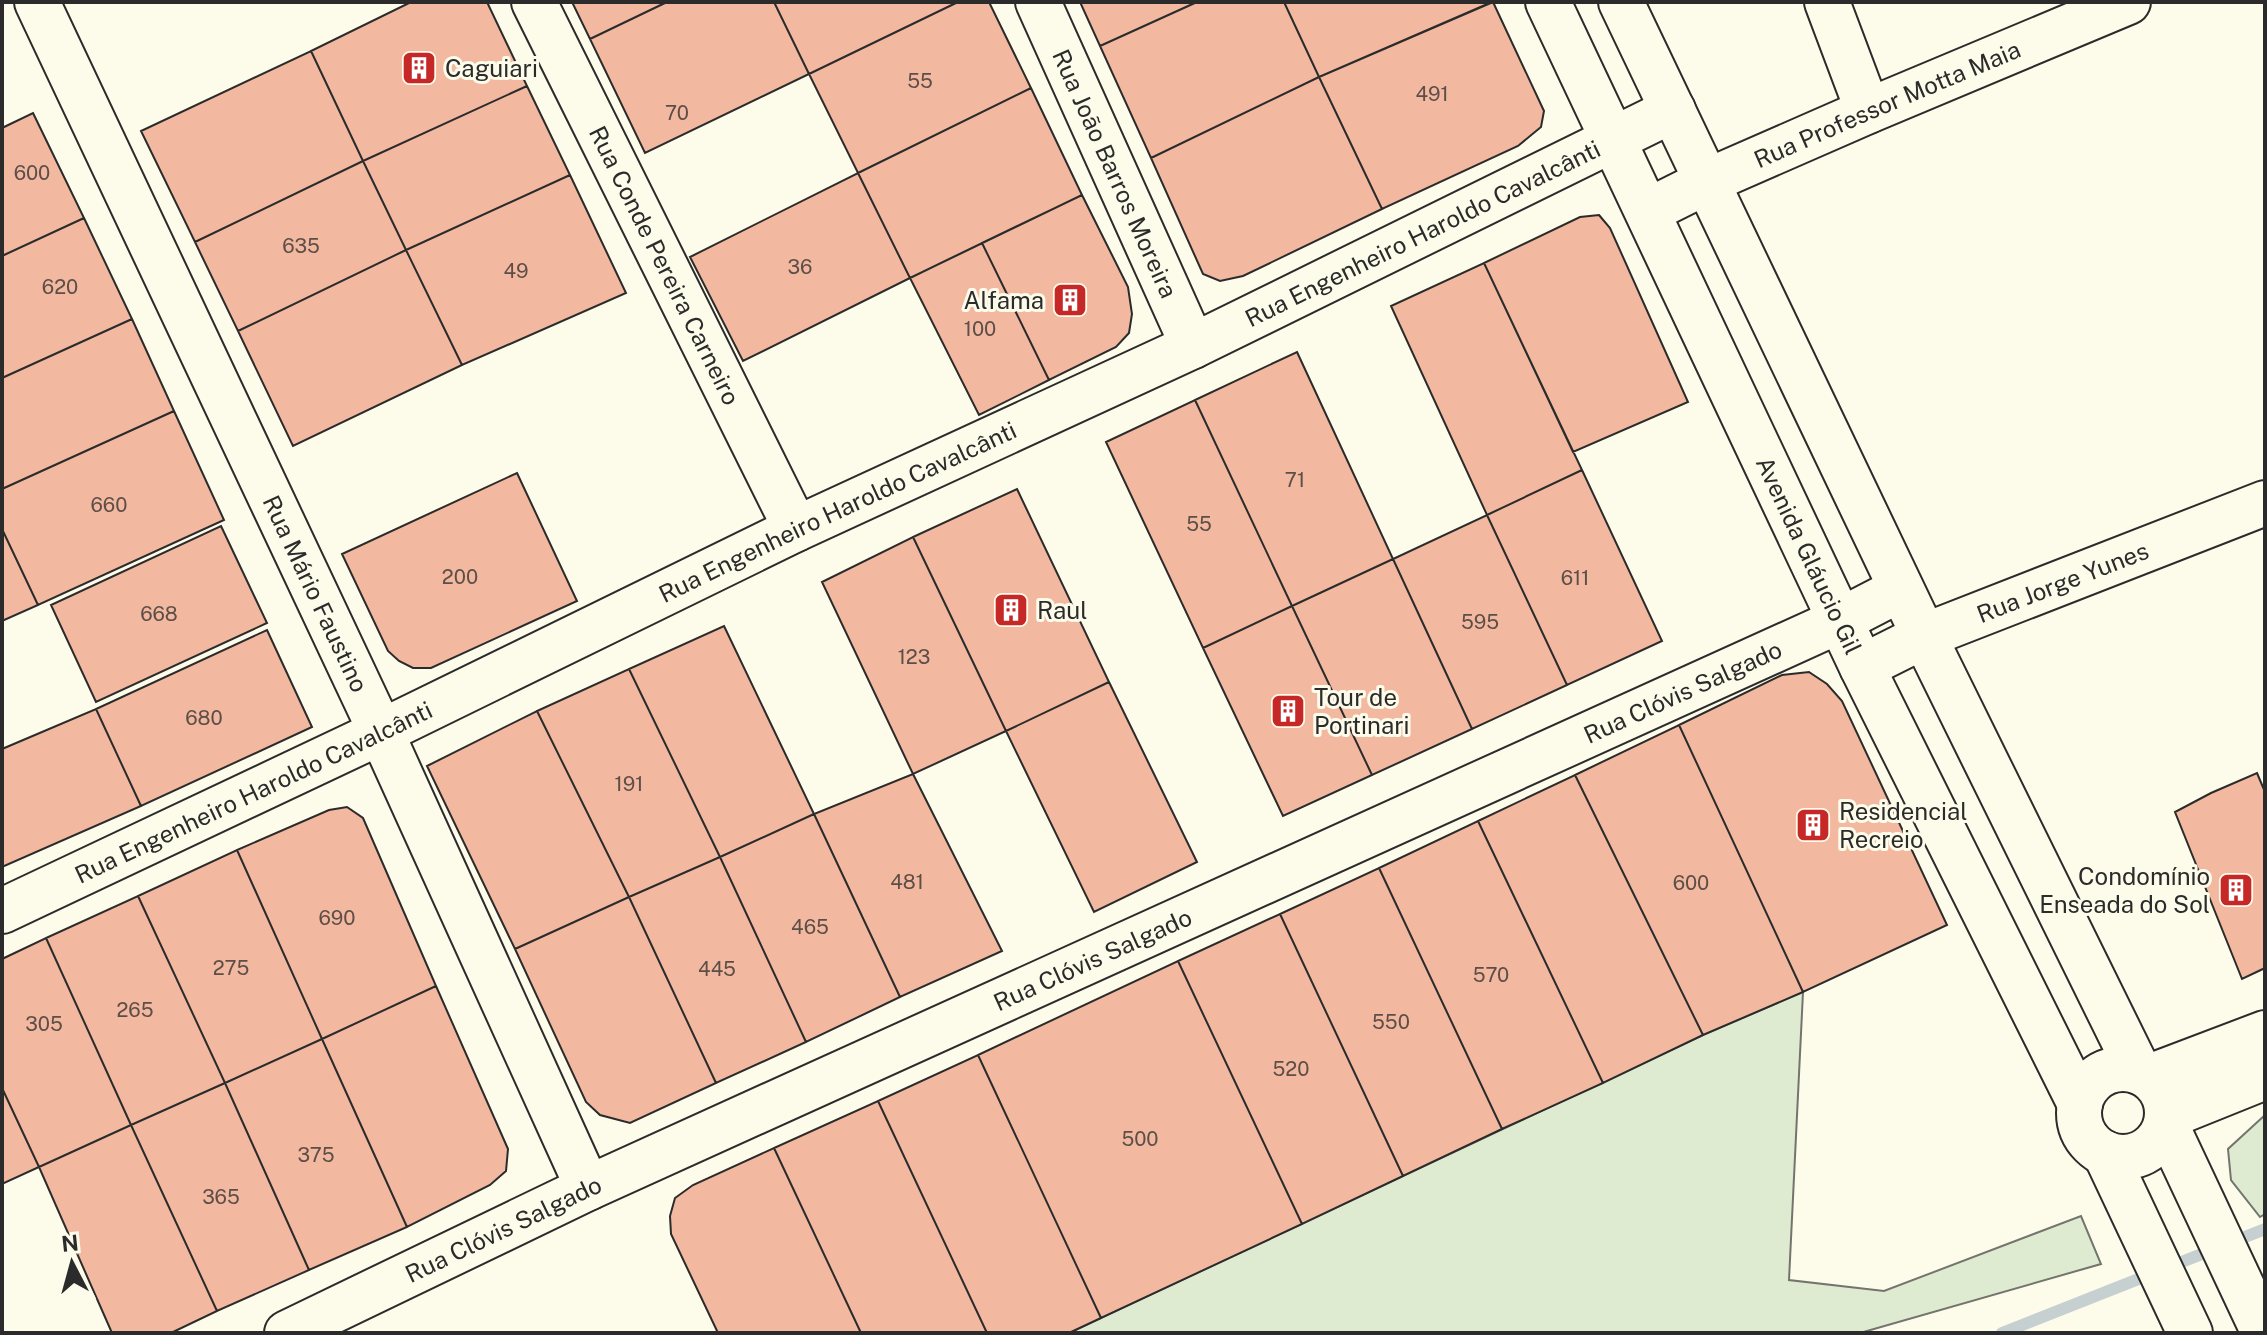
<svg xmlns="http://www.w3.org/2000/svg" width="2267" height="1335" font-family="'Public Sans',sans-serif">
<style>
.green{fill:#deebd1;stroke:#74746e;stroke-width:2}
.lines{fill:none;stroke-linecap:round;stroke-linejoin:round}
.stream{stroke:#c7d0d0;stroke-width:12}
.building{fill:#f2b8a0;stroke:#2b2b2b;stroke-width:2}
.minor-casing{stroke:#2b2b2b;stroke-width:48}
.minor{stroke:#fdfbea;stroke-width:44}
.labels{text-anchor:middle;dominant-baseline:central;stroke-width:6;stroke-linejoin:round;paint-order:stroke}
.number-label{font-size:20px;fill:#5d4e48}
.poi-label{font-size:24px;fill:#2b2b2b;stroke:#fdfbea;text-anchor:start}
.street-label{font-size:24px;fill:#2b2b2b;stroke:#fdfbea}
</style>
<rect width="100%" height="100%" fill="#fdfbea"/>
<path class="green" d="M1803,992l-14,288 95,11 197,-75 20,48 -241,69h-791l634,-298z
M2265,1115v99l-5,3 -29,-37 -3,-31z"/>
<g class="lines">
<path class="stream" d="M2002,1333l263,-104"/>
</g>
<path class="building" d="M411,2h76l40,84 -164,75 -52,-110z
M572,2h95l-77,37z
M667,2h107l35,72 -164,79 -55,-114z
M774,2h184l-149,72z
M958,2h31l42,86 -173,85 -49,-99z
M1080,2h117l-97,44z
M1197,2h87l35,75 -168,81 -51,-112z
M1284,2h208l-173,75z
M1493,2l51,109 -3,16 -23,19 -136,63 -63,-132z
M311,51l52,110 -168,81 -54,-111z
M1319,77l63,132 -139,67 -23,5 -17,-7 -52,-116z
M527,86l43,89 -164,75 -43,-89z
M1031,88l51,107 -172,83 -52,-105z
M33,113l51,105 -82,38v-128z
M363,161l43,89 -168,81 -43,-89z
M858,173l52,105 -167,83 -53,-104z
M570,175l56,118 -164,72 -56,-115z
M1082,195l46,92 4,27 -3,19 -13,14 -67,33 -67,-137z
M1599,215l11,13 78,174 -115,50 -89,-189 96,-46z
M84,218l48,101 -130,59v-122z
M982,243l67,137 -70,35 -69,-137z
M406,250l56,115 -169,81 -55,-115z
M1484,263l98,207 -95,45 -96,-209z
M132,319l42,92 -172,78v-111z
M1297,352l96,207 -101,47 -97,-206z
M1195,400l97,206 -89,42 -97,-206z
M174,411l50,109 -186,85 -36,-76v-40z
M1582,470l80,171 -95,44 -80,-170z
M517,473l60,128 -146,67h-18l-14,-7 -11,-10 -46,-97z
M1017,489l92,193 -103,49 -93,-194z
M1487,515l80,170 -95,44 -79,-170z
M221,526l46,97 -171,79 -45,-97z
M2,529l36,76 -36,16z
M913,537l93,194 -93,43 -91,-192z
M1393,559l79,170 -100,46 -80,-169z
M1292,606l80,169 -89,41 -80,-168z
M724,626l90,188 -94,43 -91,-188z
M267,630l45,97 -171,79 -45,-97z
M629,669l91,188 -91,40 -92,-186z
M1809,672l18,12 15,17 105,224 -144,67 -124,-267 103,-50z
M1109,682l88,180 -103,50 -88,-181z
M96,709l45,97 -139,61v-118z
M537,711l92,186 -114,52 -88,-183z
M1679,725l124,267 -100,43 -128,-260z
M2257,773l8,19v176l-23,11 -67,-167 36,-19z
M913,774l89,177 -102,46 -86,-183z
M1575,775l128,260 -100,48 -125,-262z
M347,807l16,11 73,168 -114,53 -85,-189 92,-40z
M814,814l86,183 -94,45 -86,-185z
M1478,821l125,262 -101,46 -123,-261z
M237,850l85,189 -97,44 -87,-187z
M720,857l86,185 -90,41 -87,-186z
M1379,868l123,261 -99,47 -123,-262z
M138,896l87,187 -94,42 -85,-187z
M629,897l87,186 -86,40 -30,-8 -14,-13 -71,-153z
M1280,914l123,262 -101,48 -124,-263z
M46,938l85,187 -92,42 -37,-79v-129z
M1178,961l124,263 -201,94 -123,-263z
M436,986l72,163 -2,22 -16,14 -83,42 -85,-188z
M322,1039l85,188 -98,43 -84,-187z
M978,1055l123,263 -32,15h-82l-109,-232z
M225,1083l84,187 -92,41 -86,-186z
M2,1088l37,79 -37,17z
M878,1101l109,232h-126l-87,-185z
M131,1125l86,186 -46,22h-59l-73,-166z
M774,1148l87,185h-143l-47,-99 -1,-18 5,-18 18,-13z"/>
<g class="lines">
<g class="minor-casing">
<g id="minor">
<path id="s1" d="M37,2l344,730 207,456"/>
<path id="s2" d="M534,2l262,527"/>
<path id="s3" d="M1038,2l155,344"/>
<path id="s4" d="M1548,2l314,665 218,437"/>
<path d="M1621,2l303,634 215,436"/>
<path d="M1827,2l41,109"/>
<path id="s5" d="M1648,211l60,-30 160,-70 260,-109"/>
<path id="s6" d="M1862,667l62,-31 341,-133"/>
<path id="s7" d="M2,911l379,-179 415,-203 397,-183 480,-236"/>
<circle cx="2123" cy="1113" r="44"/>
<path d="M2149,1077l116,-44"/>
<path d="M2168,1116l97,-39"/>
<path d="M2166,1125l98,208"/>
<path d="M2105,1153l85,180"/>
<path id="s8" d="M287,1333l301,-145 1253,-568 60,-31"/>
</g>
</g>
<use href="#minor" class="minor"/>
</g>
<defs>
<g id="building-square" transform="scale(1.8)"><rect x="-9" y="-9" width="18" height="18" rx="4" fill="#c62828" stroke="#fdfbea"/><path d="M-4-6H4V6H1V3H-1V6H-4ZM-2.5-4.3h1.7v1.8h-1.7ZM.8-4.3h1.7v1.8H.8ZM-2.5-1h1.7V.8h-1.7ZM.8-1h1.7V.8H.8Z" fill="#fff"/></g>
</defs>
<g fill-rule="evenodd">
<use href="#building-square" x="419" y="68"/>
<use href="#building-square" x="1070" y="300"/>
<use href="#building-square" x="1011" y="610"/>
<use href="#building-square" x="1288" y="711"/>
<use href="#building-square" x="1813" y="825"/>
<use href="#building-square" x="2236" y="890"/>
</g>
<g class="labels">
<g class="number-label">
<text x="920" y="81">55</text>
<text x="1432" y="94">491</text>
<text x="677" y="113">70</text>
<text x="32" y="173">600</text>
<text x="301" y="246">635</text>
<text x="800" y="267">36</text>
<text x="516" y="271">49</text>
<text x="60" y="287">620</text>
<text x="980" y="329">100</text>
<text x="1295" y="480">71</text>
<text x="109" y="505">660</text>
<text x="1199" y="524">55</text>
<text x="460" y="577">200</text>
<text x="1575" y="578">611</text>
<text x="159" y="614">668</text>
<text x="1480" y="622">595</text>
<text x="914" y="657">123</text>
<text x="204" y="718">680</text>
<text x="629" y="784">191</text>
<text x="907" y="882">481</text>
<text x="1691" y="883">600</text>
<text x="337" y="918">690</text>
<text x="810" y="927">465</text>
<text x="231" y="968">275</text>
<text x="717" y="969">445</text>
<text x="1491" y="975">570</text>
<text x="135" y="1010">265</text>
<text x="1391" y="1022">550</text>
<text x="44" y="1024">305</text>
<text x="1291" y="1069">520</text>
<text x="1140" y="1139">500</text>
<text x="316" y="1155">375</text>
<text x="221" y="1197">365</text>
</g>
<g class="poi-label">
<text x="445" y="68">Caguiari</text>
<text x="1044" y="300" text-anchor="end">Alfama</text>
<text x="1037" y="610">Raul</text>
<text x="1314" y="697">Tour de<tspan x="1314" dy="28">Portinari</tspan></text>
<text x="1839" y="811">Residencial<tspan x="1839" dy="28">Recreio</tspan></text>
<text x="2210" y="876" text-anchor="end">Condomínio<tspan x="2210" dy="28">Enseada do Sol</tspan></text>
</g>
<g class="street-label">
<text stroke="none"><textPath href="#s5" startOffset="262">Rua Professor Motta Maia</textPath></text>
<text stroke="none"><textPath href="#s3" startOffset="188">Rua João Barros Moreira</textPath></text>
<text stroke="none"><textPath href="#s7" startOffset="1574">Rua Engenheiro Haroldo Cavalcânti</textPath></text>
<text stroke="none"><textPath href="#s2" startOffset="294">Rua Conde Pereira Carneiro</textPath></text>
<text stroke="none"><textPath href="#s7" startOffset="926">Rua Engenheiro Haroldo Cavalcânti</textPath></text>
<text stroke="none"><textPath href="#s4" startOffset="612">Avenida Gláucio Gil</textPath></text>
<text stroke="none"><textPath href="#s6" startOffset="218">Rua Jorge Yunes</textPath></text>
<text stroke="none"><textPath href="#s1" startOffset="654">Rua Mário Faustino</textPath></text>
<text stroke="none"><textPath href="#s8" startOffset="1536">Rua Clóvis Salgado</textPath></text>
<text stroke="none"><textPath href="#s7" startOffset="278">Rua Engenheiro Haroldo Cavalcânti</textPath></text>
<text stroke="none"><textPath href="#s8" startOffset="888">Rua Clóvis Salgado</textPath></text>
<text stroke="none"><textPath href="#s8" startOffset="240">Rua Clóvis Salgado</textPath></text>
</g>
</g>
<rect width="2267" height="1335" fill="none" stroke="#2b2b2b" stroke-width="8"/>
<g transform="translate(72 1263) rotate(354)" stroke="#fdfbea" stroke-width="6" paint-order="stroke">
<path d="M0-6L14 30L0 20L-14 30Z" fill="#2b2b2b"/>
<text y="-12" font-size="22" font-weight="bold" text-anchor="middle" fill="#2b2b2b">N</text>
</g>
</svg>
